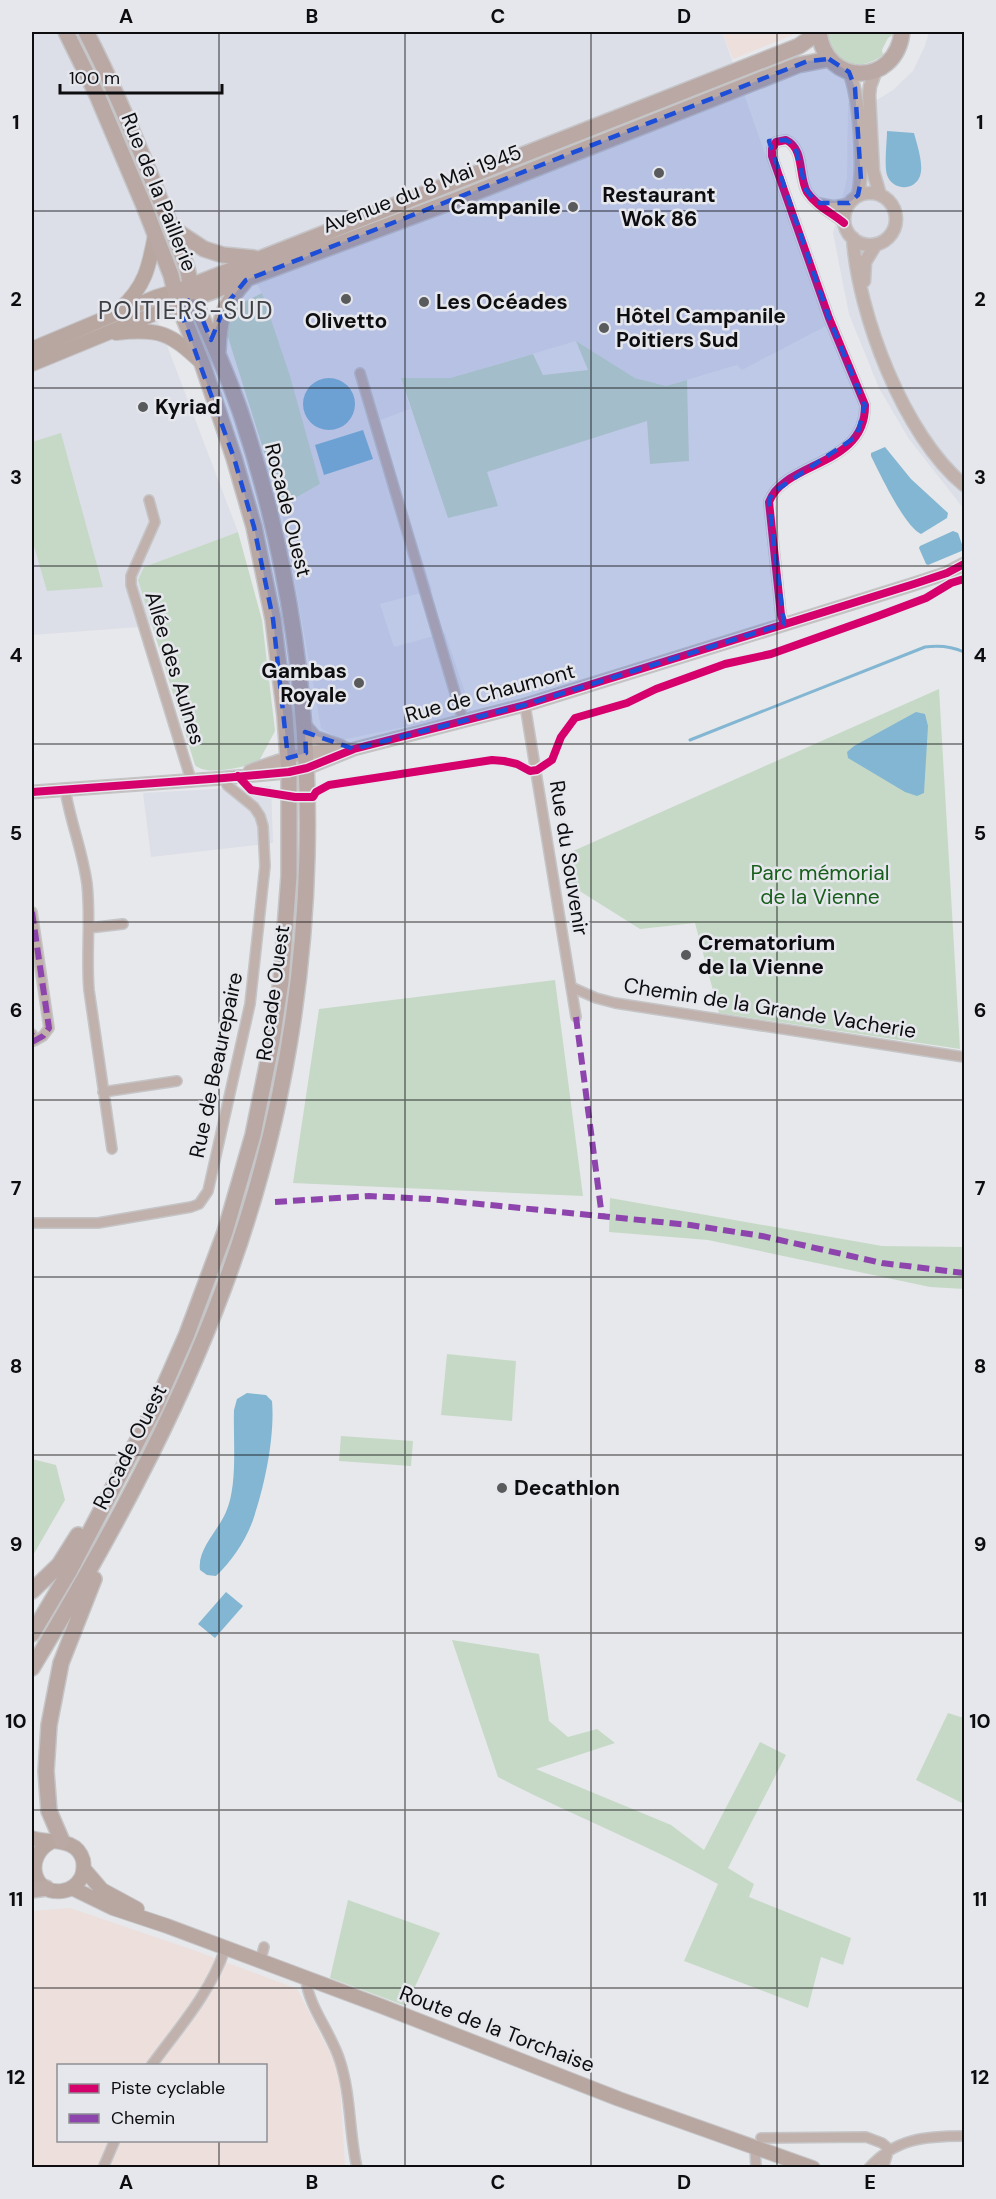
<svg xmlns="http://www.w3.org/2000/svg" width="996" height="2199" font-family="'DM Sans',sans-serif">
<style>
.built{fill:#dcdee8}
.industrial{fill:#ecdfdc;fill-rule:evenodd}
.green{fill:#c6d9c7}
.water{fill:#83b6d2}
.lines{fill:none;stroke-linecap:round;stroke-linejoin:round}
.stream{stroke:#83b6d2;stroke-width:3}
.minor-casing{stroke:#c5c5c7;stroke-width:12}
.tertiary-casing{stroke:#c5c5c7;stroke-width:15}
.secondary-casing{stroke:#c5c5c7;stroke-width:16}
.primary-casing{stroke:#c5c5c7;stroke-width:18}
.minor{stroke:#c1b1ad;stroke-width:9}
.tertiary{stroke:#c1b1ad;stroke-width:12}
.secondary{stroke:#b8a6a1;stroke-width:14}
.primary{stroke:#b9a8a4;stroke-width:15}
.quiet{stroke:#8e44ad;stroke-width:6;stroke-dasharray:12 6;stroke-linecap:butt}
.cycleway-casing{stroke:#e5e7ed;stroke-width:11}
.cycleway{stroke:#d6006c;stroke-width:8}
.marked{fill:#1d4ed8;fill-opacity:0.2;stroke:#1d4ed8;stroke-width:4.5;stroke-dasharray:12 8;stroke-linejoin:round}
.grid{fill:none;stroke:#0d0d0f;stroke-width:1.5;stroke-opacity:0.55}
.poi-dot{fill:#595a5c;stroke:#e5e7ed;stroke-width:2}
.labels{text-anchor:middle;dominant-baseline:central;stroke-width:5;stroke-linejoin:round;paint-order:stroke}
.street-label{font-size:21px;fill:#0d0d0f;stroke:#e5e7ed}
.poi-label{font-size:21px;font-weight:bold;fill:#0d0d0f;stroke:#e5e7ed;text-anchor:start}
.park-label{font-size:21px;fill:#175e1a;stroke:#e5e7ed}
.quarter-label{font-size:24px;letter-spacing:1.5px;fill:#3d3f44;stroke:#e5e7ed}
.neatline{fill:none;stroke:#0d0d0f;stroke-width:2}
.grid-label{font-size:20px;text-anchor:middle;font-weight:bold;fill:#0d0d0f}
</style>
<rect width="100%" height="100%" fill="#e7e8eb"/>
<path class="built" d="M32,32h690l104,294 -84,44 -5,-5 -71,21 -31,-8 -59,-37 -126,37h-49l9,31 -32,12 54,169 -52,14 14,43 51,-14 27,80 -131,27 -20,-12 -40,-222 39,-22 -58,-191 -5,-9 -99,38 80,210 -94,35 -6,13 14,46 -120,9z
M929,32h35v477l-55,-70 -30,-51 -30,-74 -16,-81 14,-54 1,-76 29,-3 16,-10 20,-19 12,-25z
M271,786l2,57 -122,14 -8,-64z"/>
<path class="industrial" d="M722,32h74l-6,4 -57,23z
M70,1908l126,43 101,38 42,81 6,97 -313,1v-257zM58,2066h208v74h-208z"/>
<path class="green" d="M826,32h66l1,3 -5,3 -6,12 1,5c-26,19 -52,9 -57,-23z
M262,293l28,83 30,108 -39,22 -54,-172c2,-29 12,-29 35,-41z
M576,341l59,37 31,8 21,-6 2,81 -39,3 -3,-43 -160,51 11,34 -50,12 -47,-140h49l83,-24 10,21 45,-5z
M61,433l42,154 -56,4 -15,-52v-97z
M238,532l24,88 13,111 -17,32c-16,3 -51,14 -63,2l-57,-185 6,-13z
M939,689l21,360 -241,-36 -24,-90 -55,6 -73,-46 -3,-28z
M555,980l28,216 -290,-13 26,-174z
M610,1198l272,48 82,1v42l-34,-2 -222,-47 -99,-8z
M447,1354l69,7 -4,60 -71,-6z
M341,1436l72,5 -2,25 -72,-5z
M32,1459l24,6 9,35 -33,57z
M452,1640l87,14 10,67 19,16 29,-8 18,14 -79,26 135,56 33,25 56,-108 26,13 -58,113 26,16 -5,13 102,41 -8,27 -22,-8 -13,51 -124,-47 34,-77c-71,-40 -147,-69 -220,-107z
M948,1713l16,5v86l-48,-24z
M348,1900l92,33 -34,73 -76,-28z"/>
<path class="water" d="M887,131l27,2c3,12 10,31 6,43 -6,16 -28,14 -33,-1 -3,-10 0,-33 0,-44z
M303 404a26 26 0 1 1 52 0a26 26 0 1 1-52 0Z
M363,430l10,29 -49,16 -9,-30z
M885,447l26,32 37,34 -1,5 -26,16c-16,-7 -41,-60 -50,-78v-3z
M953,531l5,2 6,17 -36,15 -2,-1 -7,-16 1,-2z
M916,712l9,2 3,12 -4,67 -7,3 -12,-4 -57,-34 -1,-6 7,-6z
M247,1393l19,2 6,6c3,35 -7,83 -18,116 -7,22 -22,44 -38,59l-9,-1 -7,-5c-3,-21 18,-39 26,-58 12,-27 7,-72 8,-102l3,-11z
M226,1592l17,14 -28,32 -17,-14z"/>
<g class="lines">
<path class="stream" d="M690,740l235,-93c15,-2 26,-1 39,5"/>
<g class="minor-casing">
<path id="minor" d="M819,203l15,3 15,-3
M360,373l103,347
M149,500l6,22 -24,54v9l60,195
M784,624l-3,-9 -12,-113c15,-41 97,-35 96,-97l-36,-87 -57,-162v-7l4,-7 10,-2c19,9 12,36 21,52 9,14 25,21 37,31
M525,705l51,312
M65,789c5,32 18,63 22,95 4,35 -1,71 2,106l23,159
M32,912l17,116 -6,8 -9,5 -2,-7
M89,928l34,-4
M571,987l25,11 19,5 349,54
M103,1092l74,-11
M32,1223h66l93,-16 8,-3 9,-13 42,-187 15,-138 -2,-40 -3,-10 -6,-9 -27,-22 -3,-7
M260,1962l4,-15
M306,1979c2,27 26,55 34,82 11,34 9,71 17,107
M151,2066c27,-37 60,-74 74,-117
M761,2138l105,-1 16,6 7,6
M755,2147l1,21
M103,2168l12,-28
M869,2168c26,-30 58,-32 95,-32
M883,2168l6,-19"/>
</g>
<g class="tertiary-casing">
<path id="tertiary" d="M876,70l-6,16 -1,9 4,76 7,24
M849,72c11,25 15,97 9,123
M844 219a26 26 0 1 1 52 0a26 26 0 1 1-52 0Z
M853,238c5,76 51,198 111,247
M864,281l1,-19 11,-18
M304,724l11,13 26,9
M250,771c31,-12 63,-22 97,-22
M32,792l192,-14 65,-6 18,-4 47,-19 171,-44 389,-121 33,-11 17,-9"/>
</g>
<g class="secondary-casing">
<path id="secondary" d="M120,309c25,-22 29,-42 35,-74
M116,333c44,-5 54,0 86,30
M32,349l124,-52 20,-6
M32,364l146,-60
M32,1838c17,6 44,-2 51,22 1,6 1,12 -2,18 -4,7 -11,12 -19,13 -30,4 -38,-35 -11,-49
M84,1869l18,21 35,19
M72,1888l41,20 54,18 214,80 238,93 194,69"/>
</g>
<g class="primary-casing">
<path id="primary" d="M819,32c6,55 77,55 83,0
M172,228l32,21 19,6 31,3
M183,289l616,-243 20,-14
M184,302l267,-100 347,-137 31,-6
M218,351c1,-33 5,-45 27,-70
M32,1591l27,-26 19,-30
M32,1634l37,-62 86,-165 32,-73 38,-102 28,-97 19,-94 9,-60 8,-105v-104l-4,-56 -12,-97 -19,-92 -20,-69 -32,-95 -24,-59 -7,-29 -27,-69 -47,-111 -31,-63
M32,1668c73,-122 142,-246 192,-381 103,-276 112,-586 19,-867 -13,-41 -32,-81 -49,-121 -4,-10 -4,-20 -7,-31 -11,-31 -25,-62 -37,-94 -20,-48 -40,-96 -64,-142
M62,1841l-13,-30 -3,-40 3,-46 12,-62 33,-84
M32,1890l14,-2"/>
</g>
<use href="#minor" class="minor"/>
<use href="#tertiary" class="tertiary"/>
<use href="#secondary" class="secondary"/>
<use href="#primary" class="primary"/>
<path class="quiet" d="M32,912l17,116 -6,8 -9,5 -2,-7
M576,1017l26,200
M275,1202l94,-6 61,3 260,26 72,11 120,27 82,10"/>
<g class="cycleway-casing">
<path id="cycleway" d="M784,624l-3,-9 -12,-113c15,-41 97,-35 96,-97l-36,-87 -57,-162v-7l4,-7 10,-2c19,9 12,36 21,52 9,14 25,21 37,31
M238,776l13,14 44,7h18l3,-5 13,-7 163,-25 12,1 13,3 13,7 7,-1 15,-10 9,-23 14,-19 52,-15 29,-14 69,-25 46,-10 107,-38 48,-18 25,-15 13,-4
M32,792l192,-14 65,-6 18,-4 47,-19 171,-44 389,-121 33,-11 17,-9"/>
</g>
<use href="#cycleway" class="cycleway"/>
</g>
<path class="marked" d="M829,59l20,13 6,16 6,92 -3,15 -9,8h-32l-11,-13 -11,-44 -9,-6 -17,1 60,177 36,87 -8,31 -85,57 -3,9 15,122 -259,81 -171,44 -49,-17 1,21 -18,5 -15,-139 -19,-92 -20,-69 -56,-154 16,-5 17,41 14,-34 21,-26 562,-219z"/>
<path class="grid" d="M219,32v2034M405,32v2136M591,32v2136M777,32v2136M32,211h932M32,388h932M32,566h932M32,744h932M32,922h932M32,1100h932M32,1277h932M32,1455h932M32,1633h932M32,1810h932M32,1988h932M219,2140v28"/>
<g class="poi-dot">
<circle cx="659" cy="173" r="6"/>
<circle cx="573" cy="207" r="6"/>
<circle cx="346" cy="299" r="6"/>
<circle cx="424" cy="302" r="6"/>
<circle cx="604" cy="328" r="6"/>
<circle cx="143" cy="407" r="6"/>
<circle cx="359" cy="683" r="6"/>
<circle cx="686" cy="955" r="6"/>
<circle cx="502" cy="1488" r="6"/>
</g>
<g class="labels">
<g class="street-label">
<text transform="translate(422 189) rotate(-21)">Avenue du 8 Mai 1945</text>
<text transform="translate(159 192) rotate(68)">Rue de la Paillerie</text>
<text transform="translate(288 510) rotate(76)">Rocade Ouest</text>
<text transform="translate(175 668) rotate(73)">Allée des Aulnes</text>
<text transform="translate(490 693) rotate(-15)">Rue de Chaumont</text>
<text transform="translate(569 858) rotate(81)">Rue du Souvenir</text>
<text transform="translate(273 993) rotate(-82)">Rocade Ouest</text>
<text transform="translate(770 1008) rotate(9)">Chemin de la Grande Vacherie</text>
<text transform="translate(216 1065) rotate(-78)">Rue de Beaurepaire</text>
<text transform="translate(130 1447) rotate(-63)">Rocade Ouest</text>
<text transform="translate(497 2029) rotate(21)">Route de la Torchaise</text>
</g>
<g class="poi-label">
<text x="659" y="195" text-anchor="middle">Restaurant<tspan x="659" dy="24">Wok 86</tspan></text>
<text x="561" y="207" text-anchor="end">Campanile</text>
<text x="436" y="302">Les Océades</text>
<text x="616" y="316">Hôtel Campanile<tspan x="616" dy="24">Poitiers Sud</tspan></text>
<text x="346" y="321" text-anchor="middle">Olivetto</text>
<text x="155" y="407">Kyriad</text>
<text x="347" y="671" text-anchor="end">Gambas<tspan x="347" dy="24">Royale</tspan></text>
<text x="698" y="943">Crematorium<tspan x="698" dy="24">de la Vienne</tspan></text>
<text x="514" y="1488">Decathlon</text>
</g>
<g class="park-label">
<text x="820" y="873">Parc mémorial<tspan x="820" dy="24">de la Vienne</tspan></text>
</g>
<g class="quarter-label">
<text x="186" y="310">POITIERS-SUD</text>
</g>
</g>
<rect width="996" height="2199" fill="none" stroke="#e5e7ed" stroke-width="66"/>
<rect x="57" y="2064" width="210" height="78" fill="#e5e7ed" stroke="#8f9094" stroke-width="1.5"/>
<rect x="69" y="2084" width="30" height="9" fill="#d6006c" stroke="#8f9094" stroke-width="1.5"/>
<text x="111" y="2094" font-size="18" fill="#0d0d0f">Piste cyclable</text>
<rect x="69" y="2114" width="30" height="9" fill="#8e44ad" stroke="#8f9094" stroke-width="1.5"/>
<text x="111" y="2124" font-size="18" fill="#0d0d0f">Chemin</text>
<path d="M60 84v9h162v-9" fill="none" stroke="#0d0d0f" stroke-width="3"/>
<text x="69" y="84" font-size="18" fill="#0d0d0f" stroke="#e5e7ed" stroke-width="4.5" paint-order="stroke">100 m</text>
<rect x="33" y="33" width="930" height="2133" class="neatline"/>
<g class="grid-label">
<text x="126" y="23">A</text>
<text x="312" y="23">B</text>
<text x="498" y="23">C</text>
<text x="684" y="23">D</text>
<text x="870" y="23">E</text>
<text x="16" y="129">1</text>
<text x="980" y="129">1</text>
<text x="16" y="306">2</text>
<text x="980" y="306">2</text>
<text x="16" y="484">3</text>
<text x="980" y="484">3</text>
<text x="16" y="662">4</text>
<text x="980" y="662">4</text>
<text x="16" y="840">5</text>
<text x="980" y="840">5</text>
<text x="16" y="1017">6</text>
<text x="980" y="1017">6</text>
<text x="16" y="1195">7</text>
<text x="980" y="1195">7</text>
<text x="16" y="1373">8</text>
<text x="980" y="1373">8</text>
<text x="16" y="1551">9</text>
<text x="980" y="1551">9</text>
<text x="16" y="1728">10</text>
<text x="980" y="1728">10</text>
<text x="16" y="1906">11</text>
<text x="980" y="1906">11</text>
<text x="16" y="2084">12</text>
<text x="980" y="2084">12</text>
<text x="126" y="2189">A</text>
<text x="312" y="2189">B</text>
<text x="498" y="2189">C</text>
<text x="684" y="2189">D</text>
<text x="870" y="2189">E</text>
</g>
</svg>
